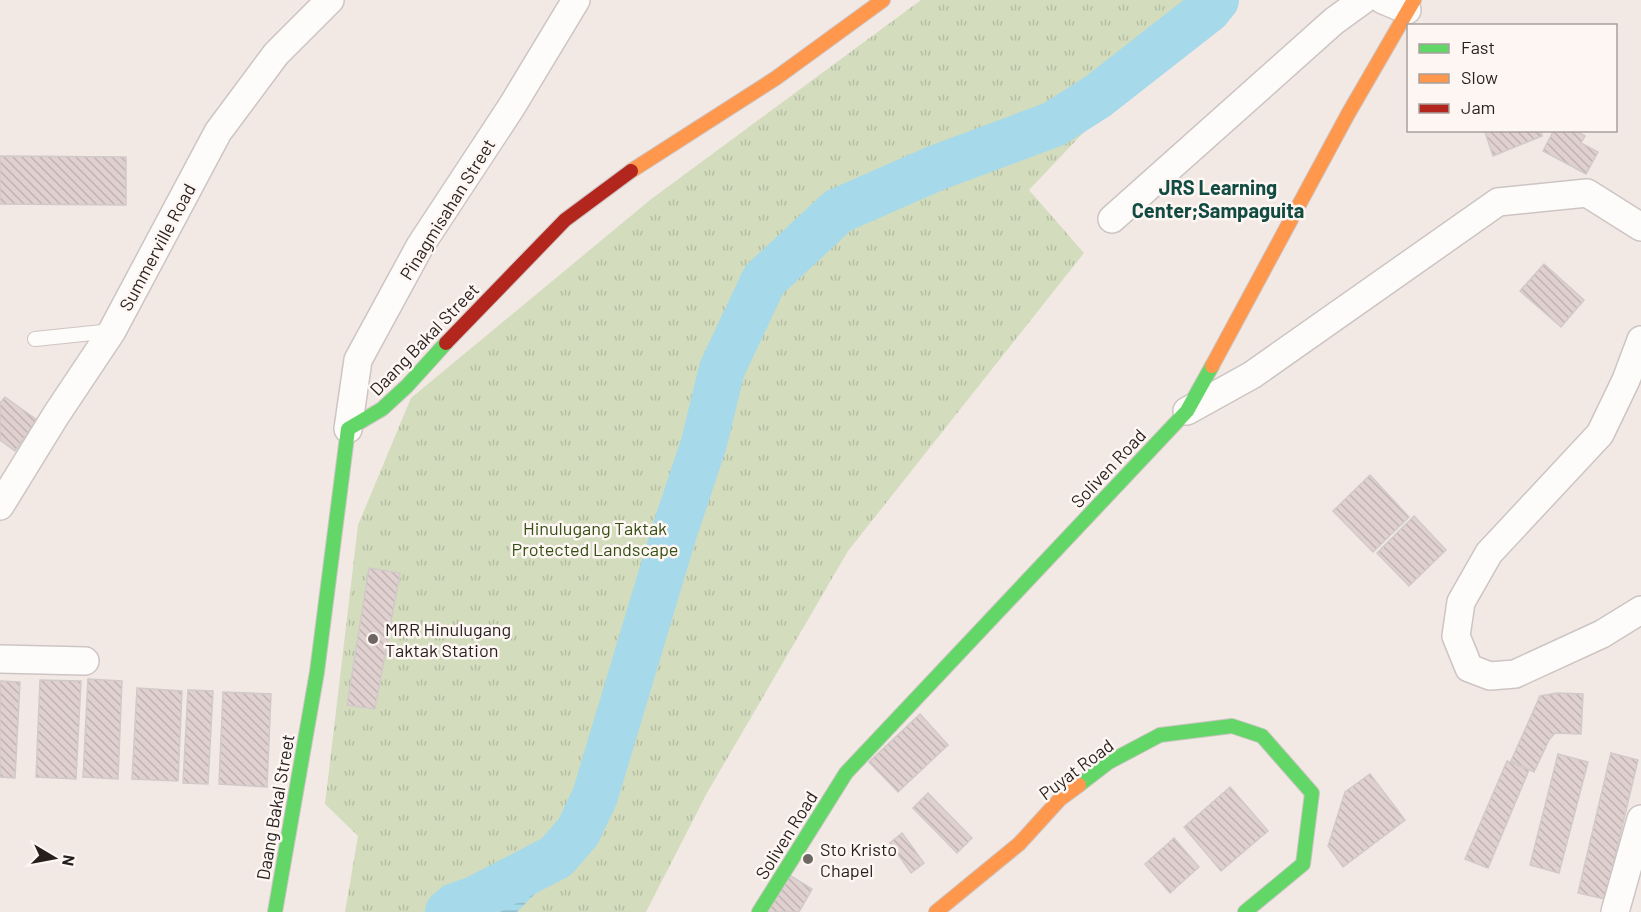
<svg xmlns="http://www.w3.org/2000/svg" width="1641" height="912" font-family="Barlow,sans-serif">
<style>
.park{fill:url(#park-tufts)}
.water{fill:url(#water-rules)}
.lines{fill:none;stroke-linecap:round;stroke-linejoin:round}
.river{stroke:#a6d9e9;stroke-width:46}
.building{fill:url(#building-back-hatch);stroke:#d2cac8;stroke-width:1.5}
.lane-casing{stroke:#cdc5c3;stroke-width:16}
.street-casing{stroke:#cdc5c3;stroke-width:30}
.fast-casing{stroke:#cdc5c3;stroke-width:16}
.slow-casing{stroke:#cdc5c3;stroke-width:16}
.jam-casing{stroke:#cdc5c3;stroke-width:16}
.lane{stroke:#fdfcfb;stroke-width:14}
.street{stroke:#fdfcfb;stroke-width:27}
.fast{stroke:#63d668;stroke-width:14}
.slow{stroke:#ff974d;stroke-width:14}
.jam{stroke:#b3261e;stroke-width:14}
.poi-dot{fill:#6d6663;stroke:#fdf6f3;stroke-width:2}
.labels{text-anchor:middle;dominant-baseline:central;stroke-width:5;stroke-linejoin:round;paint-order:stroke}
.street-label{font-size:18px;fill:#251f1d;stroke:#fdf6f3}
.park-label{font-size:18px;fill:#365014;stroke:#fdf6f3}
.poi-label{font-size:18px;fill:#251f1d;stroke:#fdf6f3;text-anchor:start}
.neighbourhood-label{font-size:20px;font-weight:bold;fill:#114b42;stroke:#fdf6f3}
</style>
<defs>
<pattern id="park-tufts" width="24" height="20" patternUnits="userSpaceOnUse" patternTransform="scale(1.5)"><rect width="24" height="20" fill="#d3ddbe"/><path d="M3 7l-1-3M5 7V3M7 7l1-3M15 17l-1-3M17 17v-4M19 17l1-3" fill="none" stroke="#b5bda3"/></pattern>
<pattern id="water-rules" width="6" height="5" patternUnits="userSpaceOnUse" patternTransform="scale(1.5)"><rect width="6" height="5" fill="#a6d9e9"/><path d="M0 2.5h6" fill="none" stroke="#8fbac7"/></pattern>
<pattern id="building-back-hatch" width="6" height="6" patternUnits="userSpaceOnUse" patternTransform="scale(1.5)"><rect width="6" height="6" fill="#e0d1d0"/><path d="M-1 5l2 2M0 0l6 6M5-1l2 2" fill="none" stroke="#c0b3b2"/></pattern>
</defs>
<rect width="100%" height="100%" fill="#f2e9e5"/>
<path class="park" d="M921,0h309l-93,76 -108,114 55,63 -236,298 -141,242 -61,119h-301l13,-76 -33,-32 33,-279 53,-127 239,-198z"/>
<path class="water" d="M595,796l-8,45 -70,71h-54l-8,-6 -7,-20 32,-9 17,-12 29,-5 19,-10 27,-24z"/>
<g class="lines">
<path class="river" d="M448,912l7,-6 20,-7 81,-42 22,-25 17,-36 79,-263 30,-90 18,-74 42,-89 74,-69 98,-43 118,-44 44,-28 110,-86 8,-10"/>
</g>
<path class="building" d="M1488,130h53l1,6 -49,20 -8,-24z
M1554,130h21l10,6 -4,7 17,9 -12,22 -43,-23z
M0,156l126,1v48l-126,-1z
M1544,264l40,36 -23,27 -41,-36z
M5,397l32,23 -22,31 -15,-11v-37z
M1370,475l39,42 -36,35 -40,-41z
M1414,516l32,34 -37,36 -32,-33z
M369,568l31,5 -25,136 -28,-4z
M88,679l34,2 -4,98 -35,-2z
M40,680l41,1 -5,98 -40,-2z
M0,681l20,1 -5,96 -15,-1z
M137,688l45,3 -4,90 -46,-2z
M188,690l25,1 -5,93 -25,-1z
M223,692l48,2 -4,93 -48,-3z
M1557,693l26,1 -2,40 -26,-1 -6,7 -15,32 -23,-11 29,-65z
M920,714l28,31 -50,47 -29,-30z
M1611,753l27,7 -33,139 -27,-6z
M1558,754l30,8 -29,111 -29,-8z
M1507,761l22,9 -41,98 -23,-9z
M1370,774l35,46 -62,47 -15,-21 17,-54z
M1230,787l38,44 -47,40 -37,-44z
M928,793l44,45 -15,15 -44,-45z
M902,833l22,30 -13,10 -21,-30z
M1174,838l25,29 -29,26 -25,-29z
M786,873l26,16 -13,23h-35z"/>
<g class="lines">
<g class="lane-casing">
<path id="lane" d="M35,339l77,-8"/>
</g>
<g class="street-casing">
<path id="street" d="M1383,0l24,10
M1112,219l222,-198 29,-21
M1641,340l-15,40 -26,54 -111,119 -28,49 -5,34 13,32 21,8 25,-2 87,-40 39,-24
M1187,411l65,-36 246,-173 89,-9 54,34
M348,429l10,-69 62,-114 92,-140 64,-106
M0,506l56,-91 56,-84 106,-199 58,-78 54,-54
M0,659l85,2
M1615,912l26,-93"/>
</g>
<g class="fast-casing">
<path id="fast" d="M1079,785l30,-23 51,-27 72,-9 30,10 50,57 -9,71 -58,48
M275,912l42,-240 31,-243 34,-20 25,-23 39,-43
M759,912l87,-139 341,-362 25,-45"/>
</g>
<g class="slow-casing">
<path id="slow" d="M631,171l145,-93 107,-78
M1212,366l136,-252 66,-114
M936,912l83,-68 41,-45 19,-14"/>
</g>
<g class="jam-casing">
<path id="jam" d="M446,343l119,-123 66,-49"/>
</g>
<use href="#lane" class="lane"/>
<use href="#street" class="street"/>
<use href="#fast" class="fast"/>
<use href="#slow" class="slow"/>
<use href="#jam" class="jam"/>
</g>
<g class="poi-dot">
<circle cx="373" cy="639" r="6"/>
<circle cx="808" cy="859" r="6"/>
</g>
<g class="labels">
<g class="street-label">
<text transform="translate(447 209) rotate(-58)">Pinagmisahan Street</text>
<text transform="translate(157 247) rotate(-62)">Summerville Road</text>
<text transform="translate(424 339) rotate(-46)">Daang Bakal Street</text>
<text transform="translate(1108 468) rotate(-47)">Soliven Road</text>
<text transform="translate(1076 769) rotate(-37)">Puyat Road</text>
<text transform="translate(275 807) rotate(-80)">Daang Bakal Street</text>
<text transform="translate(786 835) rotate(-58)">Soliven Road</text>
</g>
<g class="park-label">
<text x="595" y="528">Hinulugang Taktak<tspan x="595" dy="21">Protected Landscape</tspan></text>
</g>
<g class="poi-label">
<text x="385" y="629">MRR Hinulugang<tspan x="385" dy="21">Taktak Station</tspan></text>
<text x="820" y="849">Sto Kristo<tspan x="820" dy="21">Chapel</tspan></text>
</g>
<g class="neighbourhood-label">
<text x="1218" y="187">JRS Learning<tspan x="1218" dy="23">Center;Sampaguita</tspan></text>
</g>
</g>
<rect x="1407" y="24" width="210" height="108" fill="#fdf6f3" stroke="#a7a09d" stroke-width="1.5"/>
<rect x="1419" y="44" width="30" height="9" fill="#63d668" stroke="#a7a09d" stroke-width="1.5"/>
<text x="1461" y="54" font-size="18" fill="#251f1d">Fast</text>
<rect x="1419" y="74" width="30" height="9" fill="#ff974d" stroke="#a7a09d" stroke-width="1.5"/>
<text x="1461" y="84" font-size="18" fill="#251f1d">Slow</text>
<rect x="1419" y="104" width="30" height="9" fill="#b3261e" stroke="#a7a09d" stroke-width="1.5"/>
<text x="1461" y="114" font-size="18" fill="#251f1d">Jam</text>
<g transform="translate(54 858) rotate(100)" stroke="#fdf6f3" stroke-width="4.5" paint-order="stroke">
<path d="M0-4.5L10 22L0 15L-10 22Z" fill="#251f1d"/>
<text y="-9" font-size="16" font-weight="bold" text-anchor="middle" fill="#251f1d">N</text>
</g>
</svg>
